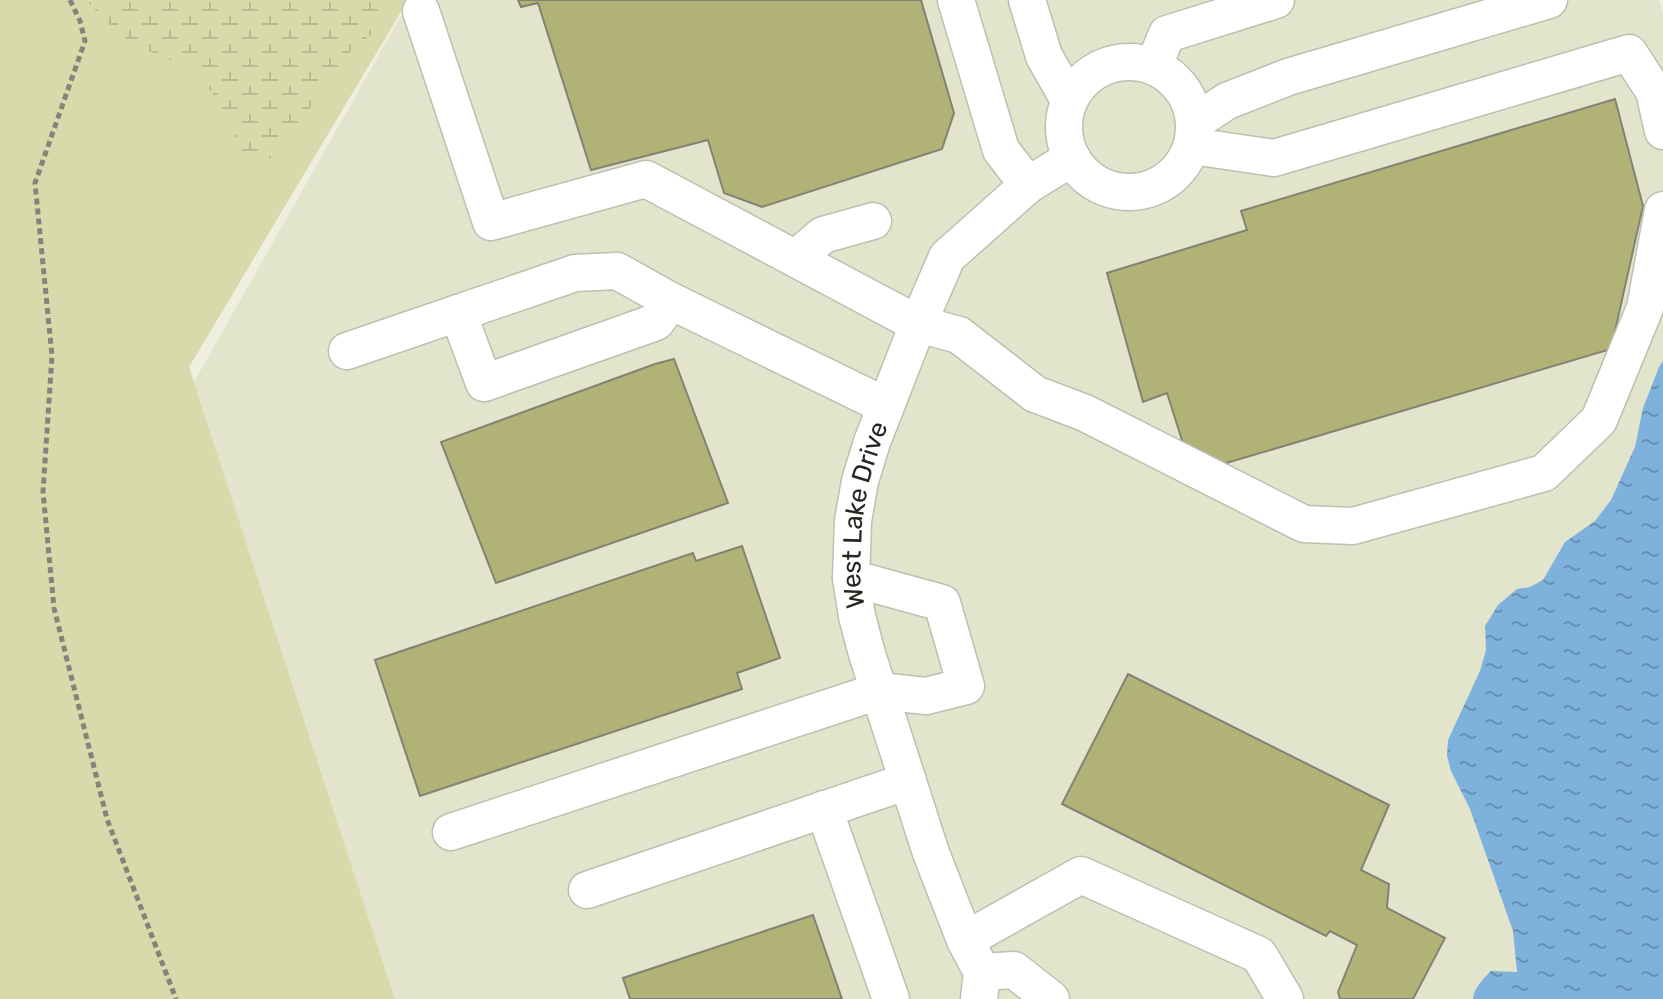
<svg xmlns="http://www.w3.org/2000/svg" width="1663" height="999" font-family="Rubik,sans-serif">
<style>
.built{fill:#e3e4cc}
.grass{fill:#d8daab}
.wetland{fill:url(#wetland-marsh)}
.water{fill:url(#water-ripples)}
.building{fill:#b1b275;stroke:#828374;stroke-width:2}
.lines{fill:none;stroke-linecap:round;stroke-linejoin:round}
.minor-casing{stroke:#bfbfb0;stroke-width:39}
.path{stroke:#84857a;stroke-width:5;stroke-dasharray:6 4;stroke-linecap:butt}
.minor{stroke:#fff;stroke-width:36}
.labels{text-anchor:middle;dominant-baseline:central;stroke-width:8;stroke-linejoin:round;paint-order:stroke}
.street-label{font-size:26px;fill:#262620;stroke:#fff}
</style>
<defs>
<pattern id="wetland-marsh" width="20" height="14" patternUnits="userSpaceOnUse" patternTransform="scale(2)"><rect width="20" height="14" fill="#d8daab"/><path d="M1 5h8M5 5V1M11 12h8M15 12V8" fill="none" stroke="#b9bb93"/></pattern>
<pattern id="water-ripples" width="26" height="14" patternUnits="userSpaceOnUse" patternTransform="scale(2)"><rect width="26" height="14" fill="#7eb1db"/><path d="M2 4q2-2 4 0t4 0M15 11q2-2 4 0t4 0" fill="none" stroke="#6790b1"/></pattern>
</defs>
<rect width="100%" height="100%" fill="#eeefdf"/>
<path class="built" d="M410,0h1249l4,14v421l-112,564h-1156l-201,-617z"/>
<path class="grass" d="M0,0h408l-219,367 206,632h-395z"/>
<path class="wetland" d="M87,0h315l-28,32 -30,25 -64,96 -19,10 -17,-8c-11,-25 -24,-55 -42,-75 -15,-18 -45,-24 -65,-34 -13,-7 -42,-34 -50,-46z"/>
<path class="water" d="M1663,361v638h-190c1,-11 10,-20 18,-28l26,1 -4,-41 -43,-122 -19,-38 -4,-15 1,-16 32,-69 6,-21 -1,-24 13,-21 19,-16 13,-2 13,-7 22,-38 30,-21 16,-21 24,-53 8,-39 16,-41z"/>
<path class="building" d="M518,0h403l33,113 -12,36 -180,58 -38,-14 -16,-53 -117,30 -53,-167 -17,4z
M1615,99l28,107 -32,143 -398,118 -26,-11 -20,-63 -24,9 -36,-129 140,-43 -6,-19z
M674,359l54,144 -232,80 -55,-141 214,-78z
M742,546l38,112 -43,15 5,16 -322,107 -45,-136 318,-107 3,8z
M1128,674l261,131 -28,65 28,14 -2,24 58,30 -32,61h-73l-2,-7 19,-47 -27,-14 -4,5 -264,-132z
M813,915l29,84h-212l-7,-21z"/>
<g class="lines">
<g class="minor-casing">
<g id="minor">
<path d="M956,0l45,150 27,35"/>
<path d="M1027,0l17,56 25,44"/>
<path d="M421,11l70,211 155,-43 272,145 41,11 76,59 50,19 219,111 49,2 191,-53 55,-53 46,-112 18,-98"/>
<circle cx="1129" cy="127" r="65"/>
<path d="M1154,65l13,-31 109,-34"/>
<path d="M1195,122l32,-21 61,-24 261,-77"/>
<path d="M1192,146l82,12 355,-105 25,38 9,40"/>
<path d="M796,258l27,-23 50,-14"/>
<path d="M458,313l26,70 172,-61 15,-21"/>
<path d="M347,351l228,-78 42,-2 54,30 215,105"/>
<path d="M824,809l67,190"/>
<path d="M451,832l428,-141 47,5 40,-10 -24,-83 -91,-25"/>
<path d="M587,890l321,-109"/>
<path d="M965,940l116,-65 178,80 26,44"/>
<path d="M982,972l32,-2 37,29"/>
<path id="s1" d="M979,999l3,-27 -17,-32 -34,-87 -64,-199 -10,-38 -6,-38 2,-57 7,-40 12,-39 46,-118 29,-67 81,-72 44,-27"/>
</g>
</g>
<path class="path" d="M70,0l10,21 5,20 -50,142 17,173 -9,136 11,116 53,211 69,180"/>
<use href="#minor" class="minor"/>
</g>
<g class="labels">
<g class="street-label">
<text stroke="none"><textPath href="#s1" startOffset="508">West Lake Drive</textPath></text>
</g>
</g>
</svg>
